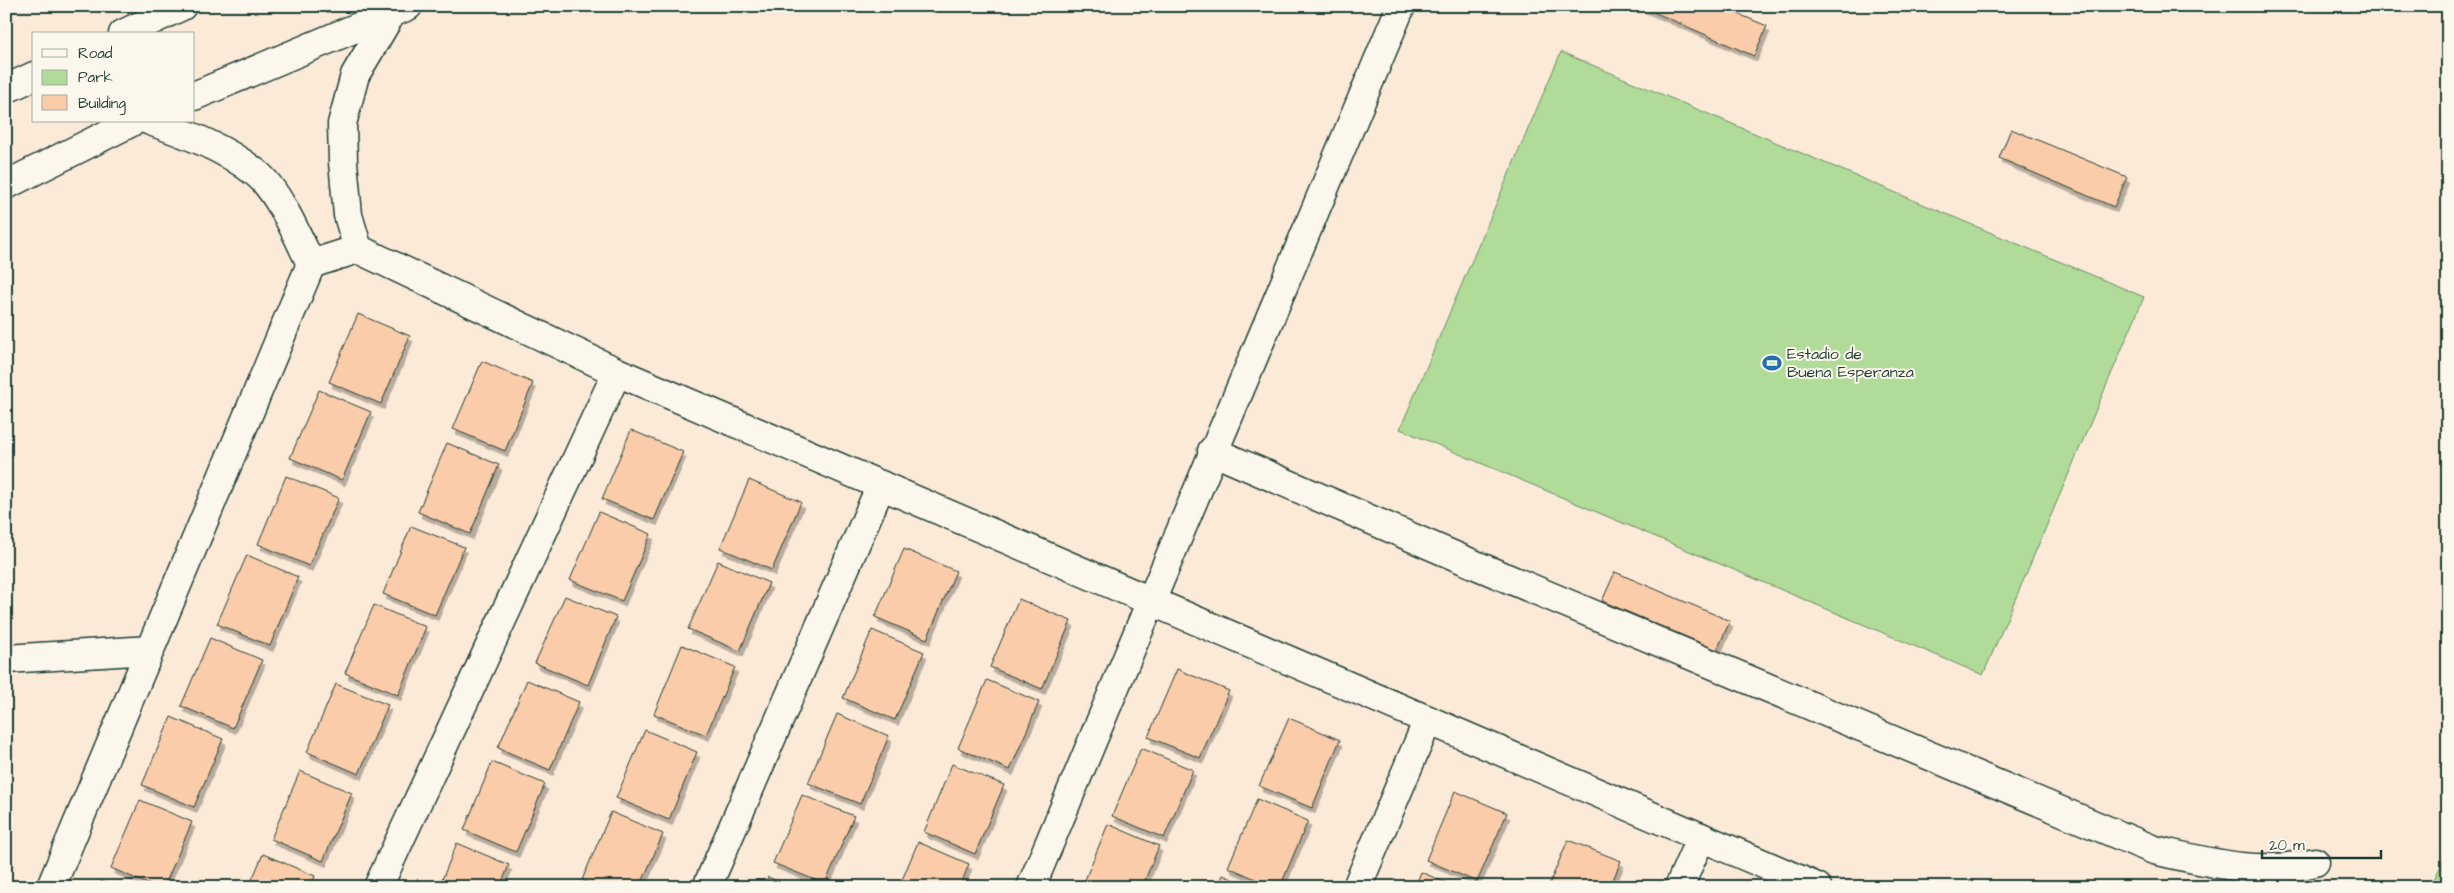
<svg xmlns="http://www.w3.org/2000/svg" width="2454" height="893" font-family="'Architects Daughter',sans-serif">
<style>
.green{fill:#b1db99;stroke:#688c66}
.building{fill:#fbcca9;stroke:#1f3d34;filter:url(#shadow)}
.lines{fill:none;stroke-linecap:round;stroke-linejoin:round}
.street-casing{stroke:#1f3d34;stroke-width:31}
.secondary-casing{stroke:#1f3d34;stroke-width:31}
.highway-casing{stroke:#1f3d34;stroke-width:31}
.street{stroke:#fbf7ec;stroke-width:28}
.secondary{stroke:#fbf7ec;stroke-width:28}
.highway{stroke:#fbf7ec;stroke-width:28}
.labels{text-anchor:middle;dominant-baseline:central;stroke-width:4;stroke-linejoin:round;paint-order:stroke}
.poi-label{font-size:16px;fill:#1f3d34;stroke:#fbf7ec;text-anchor:start}
</style>
<defs>
<filter id="shadow"><feDropShadow dx="3" dy="5.5" stdDeviation="0" flood-color="#0004"/></filter>
</defs>
<rect width="100%" height="100%" fill="#fbead8"/>
<filter id="ink" filterUnits="userSpaceOnUse"><feTurbulence type="fractalNoise" baseFrequency=".02" numOctaves="2"/><feDisplacementMap in="SourceGraphic" scale="10" xChannelSelector="R" yChannelSelector="G"/><feConvolveMatrix kernelMatrix="1 2 1 2 8 2 1 2 1" color-interpolation-filters="sRGB"/></filter>
<g filter="url(#ink)">
<path class="green" d="M1561,52l583,245 -161,378 -583,-246z
M2448,852v35h-18z"/>
<path class="building" d="M1640,6h79l48,20 -13,30z
M2011,129l116,48 -13,30 -115,-49z
M358,314l52,22 -29,68 -52,-22z
M482,361l51,22 -28,68 -52,-22z
M319,390l52,22 -29,68 -52,-22z
M631,430l52,22 -29,68 -52,-21z
M447,443l52,22 -29,69 -52,-22z
M286,476l53,22 -30,68 -51,-22z
M749,480l52,22 -29,68 -52,-22z
M599,512l52,22 -29,67 -52,-21z
M411,526l53,21 -29,68 -52,-21z
M904,549l52,22 -29,68 -52,-22z
M247,555l51,22 -28,69 -53,-22z
M718,561l51,22 -29,68 -52,-22z
M1615,572l115,49 -13,29 -115,-49z
M565,596l51,21 -28,68 -53,-22z
M1019,599l52,22 -29,68 -52,-22z
M374,605l52,22 -28,68 -53,-22z
M872,630l52,22 -29,68 -52,-22z
M210,638l52,22 -29,68 -52,-22z
M682,645l53,22 -29,68 -52,-21z
M1177,669l52,22 -29,67 -52,-21z
M527,680l52,22 -29,68 -52,-22z
M987,680l52,22 -29,68 -52,-22z
M336,684l52,21 -29,69 -52,-22z
M837,714l52,22 -29,68 -52,-21z
M171,717l52,22 -29,68 -52,-22z
M1289,718l51,22 -28,68 -53,-22z
M645,730l52,22 -28,68 -53,-22z
M1141,748l52,22 -29,68 -52,-22z
M492,762l53,22 -29,68 -52,-22z
M952,764l52,21 -29,69 -51,-22z
M300,771l52,22 -29,68 -52,-22z
M1455,791l52,22 -30,69 -51,-22z
M802,795l52,21 -29,68 -52,-21z
M1257,799l51,22 -28,66h-6l-46,-20z
M140,800l52,22 -28,65h-9l-44,-19z
M611,812l52,22 -23,53h-43l-15,-7z
M1108,824l51,22 -17,41h-60z
M1568,840l53,21 -11,26h-62z
M918,842l51,22 -9,23h-61z
M457,843l52,22 -9,22h-61z
M263,854l52,22 -4,11h-62z
M1421,872l35,15h-41z
M1223,875l27,12h-32z
M768,877l23,10h-27z
M101,881l14,6h-16z"/>
<g class="lines">
<g class="street-casing">
<path id="street" d="M1212,451l259,112 683,287c55,12 105,27 161,12
M6,659l144,-9
M51,887l260,-623
M707,887l174,-402
M1031,887l370,-881
M1357,887l71,-167
M1679,887l22,-50"/>
</g>
<g class="secondary-casing">
<path id="secondary" d="M150,121c37,13 75,27 106,52 22,17 43,66 55,91l47,-15 259,123 1200,515
M358,249l-10,-34 -5,-53 -1,-38 13,-49 36,-61
M378,887l239,-515"/>
</g>
<g class="highway-casing">
<path id="highway" d="M123,34l59,-28
M6,89l28,-13
M194,96l214,-90
M6,185l128,-64"/>
</g>
<use href="#street" class="street"/>
<use href="#secondary" class="secondary"/>
<use href="#highway" class="highway"/>
</g>
</g>
<defs>
<g id="stadium-bare" transform="scale(1.5)"><path d="M0-5a6.5 5 0 1 0 0 10a6.5 5 0 1 0 0-10ZM-3.5-1.8h7v3.6h-7Z" fill="#1f6fb2" stroke="#fbf7ec" stroke-width="2.5" paint-order="stroke"/></g>
</defs>
<g fill-rule="evenodd">
<use href="#stadium-bare" x="1772" y="363"/>
</g>
<g class="labels">
<g class="poi-label">
<text x="1787" y="354">Estadio de<tspan x="1787" dy="18">Buena Esperanza</tspan></text>
</g>
</g>
<rect width="2454" height="893" fill="none" stroke="#fbf7ec" stroke-width="25"/>
<rect x="12" y="12" width="2429" height="868" fill="none" stroke="#1f3d34" stroke-width="2" filter="url(#ink)"/>
<rect x="32" y="32" width="162" height="90" fill="#fbf7ec" stroke="#a3ada2"/>
<rect x="42" y="49" width="25" height="8" fill="#fbf7ec" stroke="#a3ada2"/>
<text x="78" y="58" font-size="15" fill="#1f3d34">Road</text>
<rect x="42" y="70" width="25" height="15" fill="#b1db99" stroke="#a3ada2"/>
<text x="78" y="82" font-size="15" fill="#1f3d34">Park</text>
<rect x="42" y="95" width="25" height="15" fill="#fbcca9" stroke="#a3ada2"/>
<text x="78" y="108" font-size="15" fill="#1f3d34">Building</text>
<path d="M2262 850v8h119v-8" fill="none" stroke="#1f3d34" stroke-width="2.5"/>
<text x="2269" y="850" font-size="15" fill="#1f3d34" stroke="#fbf7ec" stroke-width="4" paint-order="stroke">20 m</text>
</svg>
